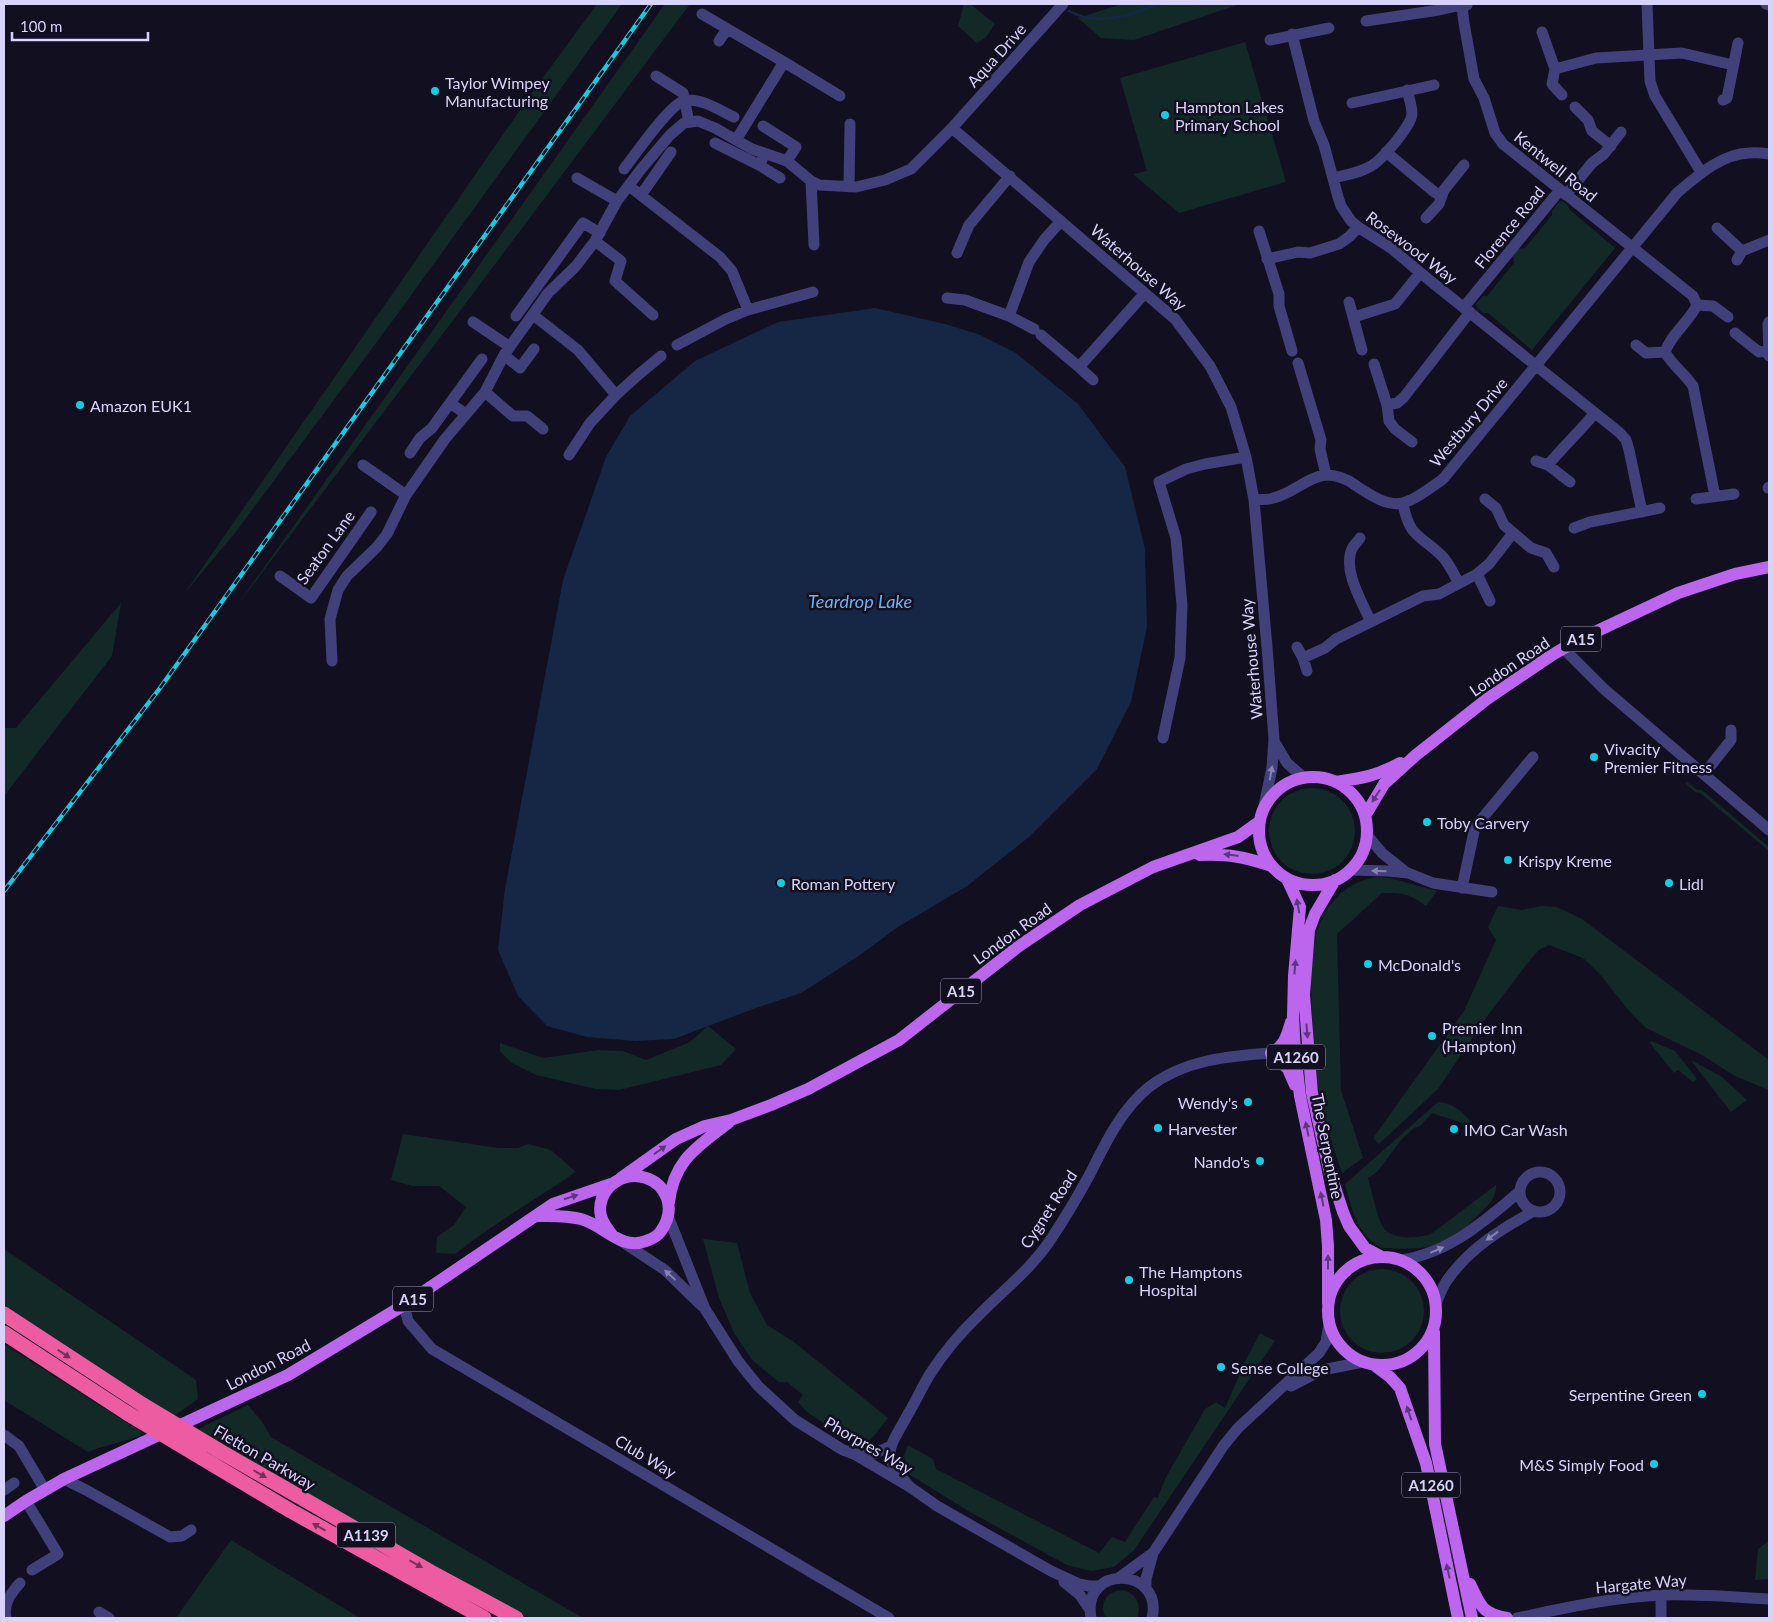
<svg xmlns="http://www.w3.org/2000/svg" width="1773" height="1622" font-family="Lato,sans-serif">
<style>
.green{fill:#132928}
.water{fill:#152744}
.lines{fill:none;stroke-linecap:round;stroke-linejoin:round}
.stream{stroke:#152744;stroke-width:2.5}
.minor{stroke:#42407a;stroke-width:11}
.major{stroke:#bc66ee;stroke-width:12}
.highway{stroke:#ed5ba0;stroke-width:15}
.rail-casing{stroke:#19cbe0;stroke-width:4.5}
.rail{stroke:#120f20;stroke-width:2.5;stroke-dasharray:8;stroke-linecap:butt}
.highway-bridge{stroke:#ed5ba0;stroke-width:15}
.oneway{fill:#8682b4}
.oneway2{fill:#5e367d}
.oneway3{fill:#75315a}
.poi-dot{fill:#19cbe0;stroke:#120f20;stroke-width:2}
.labels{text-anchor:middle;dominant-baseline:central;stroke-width:5;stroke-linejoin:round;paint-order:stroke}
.shield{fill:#120f20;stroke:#9d98b9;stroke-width:1}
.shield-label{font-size:15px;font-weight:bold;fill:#d8d3fa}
.street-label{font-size:16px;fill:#d8d3fa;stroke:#120f20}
.poi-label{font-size:16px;fill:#d8d3fa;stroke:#120f20;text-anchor:start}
.water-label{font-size:18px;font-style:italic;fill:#6db2ef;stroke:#120f20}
</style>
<rect width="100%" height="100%" fill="#120f20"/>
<path class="green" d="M597,4h25l-223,308 -164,221 -51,61 350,-504z
M665,4h25l-239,319 -218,288z
M964,4h6l25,20 -9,13 -9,6 -19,-17z
M1122,4h118l-106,36 -33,-2 -23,-20z
M1245,42l41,140 -107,31 -46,-39 14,-3 -27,-93z
M1560,201c5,1 9,4 10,9l45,38 -83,102 -44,-37h-5l-6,-5 -1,-4 7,-8h4l27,-33 -1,-9 5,-5 7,-1 27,-33v-4z
M121,603l-9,53 -108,140v-68h12z
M1687,782l10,8h5l67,57v4l-69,-58 -5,-1 -10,-9z
M1269 831a43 43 0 1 1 86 0a43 43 0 1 1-86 0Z
M1376,877l14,1 47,13 -11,15c-18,-13 -21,-13 -44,-13l-45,41 4,156 22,68 -21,15c-9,-26 -17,-51 -22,-77 -3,-12 -3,-25 -4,-38 -4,-36 -10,-101 4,-135 10,-24 31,-42 56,-46z
M1498,906l24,4 19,-4 16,1 25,12 187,141v30l-34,-14 -33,-21 -56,-27 -16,-16 -32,-40 -15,-14 -34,-13 -10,5 -9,10 -42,55 -50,74 -59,55 -6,-6 91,-127 32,-71 -8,-13z
M708,1026l28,23 -15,16 -102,25 -23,-1 -60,-14 -24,-12 -12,-12v-8l43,15 56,-8 24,1 23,9 44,-18z
M1651,1041l24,10 22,28 -4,3 -15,-12 -4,3 -24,-30z
M1693,1061l29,16 25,23 -16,12 -39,-50z
M1438,1102c17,1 27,12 37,25l-43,-14 -12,13 -6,2 -12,11 -25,33 -9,6c3,10 10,43 15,49 9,14 35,11 48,7l65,-49c1,12 -8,21 -17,29 -9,9 -21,23 -33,28 -20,8 -41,7 -63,6 -25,-9 -32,-41 -38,-64z
M403,1134l96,14h19l10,-4 23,6 25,22c-40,27 -83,52 -121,82l-19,-1 1,-16 17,-12 12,-18 -27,-21h-27l-21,-6z
M703,1239l34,4 13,50 17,32 27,17 94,76 -14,18 -14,11 -53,-35 -9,-10 5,-7 -16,-13h-8l-26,-21 -19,-28 -15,-35z
M4,1249l192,131 2,19 -24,17 -118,-74 -52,-35z
M1340 1311a42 42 0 1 1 84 0a42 42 0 1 1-84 0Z
M1260,1333l15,8 -141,209 -20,17 -23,4 -24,-6 -97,-53 -60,-37 -6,-19 4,-11 25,14 3,10 163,84 13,-16 13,5 29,-45 4,1 7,-19 40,-70 11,-7 9,6 21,-48z
M4,1344l140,90c-18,8 -37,10 -56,18l-84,-52z
M248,1405l15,18 8,14 312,181h-54l-98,-53 -235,-135z
M231,1540l129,78h-184z
M1769,1541v38l-14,1 3,-31z
M1122,1590c14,3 20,14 15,28h-31c-8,-14 1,-27 16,-28z"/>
<path class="water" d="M875,308l70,16 33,10 38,19 62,51 47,63 20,82 2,78 -16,75 -34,67 -68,68 -62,49 -69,41 -41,30 -56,36 -48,16 -79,30 -38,2 -49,-4 -40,-11 -29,-30 -20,-46 7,-61 58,-309 43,-123 24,-41 65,-55 83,-39z"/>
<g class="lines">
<path class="stream" d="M1069,11c16,9 37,9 55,5 11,-2 23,-9 34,-12"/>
<path class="minor" d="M1647,4l3,77 5,15 46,76
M1766,4l3,1
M1462,7l2,16 10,56 10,19 11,35 8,11 190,152 4,9c-8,17 -26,29 -32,47 7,13 19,21 28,34l22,110
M702,14l82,48
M1366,21l73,-11 18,-4 5,1 5,-2
M1542,32l13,37 -3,15 10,11
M1292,34l22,87 10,24 14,52 3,9 10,15 7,6 33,21 37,31 192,154 6,7 3,10 13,62
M1270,40l59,-12
M719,41l8,-12
M1555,69l41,-11 86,-5 51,12
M656,76l27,17 6,29
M1723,100l4,-2 11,-55
M1352,103l82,-18
M1575,107l13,13 4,11 19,15
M763,126l33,21 -9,14
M952,128l223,191 35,47 21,41 15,50 8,43 13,147 7,92 -2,29 -8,38
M736,140l48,-78 56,34
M715,143l44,22
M1386,152l47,39 8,5
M762,160l-3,5 21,13
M624,169c10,-13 48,-68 62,-69 17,-1 33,10 48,17
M577,178l40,23
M1333,178c13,-3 27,-5 38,-12 11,-6 40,-40 41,-52 0,-8 -3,-16 -5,-24
M811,181l3,64
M629,186l91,71 12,14 16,39 65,-18
M849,187l1,-63
M641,195l30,-43
M1566,195l26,-32 12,-9 17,-22
M1426,218l13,-14 5,-14 20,-25
M1717,228l25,23 -5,9
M1259,231l20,63v12l13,45
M595,241l26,20 -6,20 38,34
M1742,251l27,-11
M957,253l12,-28 41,-49
M1267,259l31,-7 12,1 29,-9 11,-8 8,-9
M947,298l18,2 44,16
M1349,302l13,48
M1697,305l16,1 15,11
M1464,307l96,-117
M533,315l45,35 38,45 22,-20 23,-19
M516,316l67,-93 17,10
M1354,317l41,-13 25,-31
M473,322l37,25
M1769,322l-1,2 1,32
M1034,329l-25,-13 20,-54 15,-22 17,-19
M1735,333l24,19 9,-1
M1041,335l38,32
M677,345l49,-26 22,-9
M1636,345l10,8 19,-1
M504,355l16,13 14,-19
M1298,363l23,77 -1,9 6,26
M1374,364l13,41 2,16 6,8 17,13
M1093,380l-14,-13 66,-74
M485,392l28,24h14l16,13
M1387,405l10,-2 7,-6 66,-85
M466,414l-16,-11 32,-44
M410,453l10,-15 12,-10 18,-25
M569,455l21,-32 26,-28
M1536,461l12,4 22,17
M363,465l43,30
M1548,465c15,-18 31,-33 46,-51
M1768,488l1,-1
M1485,499l11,9 8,17 27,23 15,5 8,14
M1696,499l38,-5
M1254,500c6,-1 14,0 19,-2 19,-4 34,-21 53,-23 11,0 21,4 29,10 43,29 48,22 88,-6l234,-286c20,-17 44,-39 72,-40 7,-1 14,0 20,1
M1403,504c7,35 17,30 39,52 7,7 12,19 17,27
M1574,528l16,-6 70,-14
M1360,538c-2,3 -5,6 -7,9 -12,21 9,55 18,75
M1477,574l13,27
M280,576l31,22 60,-86
M1297,647l6,11 4,13
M1563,648l41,41 165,141
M1303,658l22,-10 11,-9 87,-43 16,-2 38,-20 12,-10 24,-31
M332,661l-2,-42 8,-29 9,-14 30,-29 10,-13 19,-39 39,-56 40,-47 19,-37 44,-62 28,-27 19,-25 22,-40 25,-33 28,-33 14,-12 14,-2 17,7 37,21 35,12 24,20 8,4 37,2 29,-7 26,-11 41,-41 111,-124
M1163,738l17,-80 2,-53 -6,-67 -17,-56 27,-13 19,-5 41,-7
M1274,741l13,22 16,14
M1704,774l27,-34v-10
M1367,835l15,18 25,20
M1350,870l38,1 20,2 25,10 59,9
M1462,888l13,-61 58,-70
M1520 1192a20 20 0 1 1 40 0a20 20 0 1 1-40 0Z
M668,1216l37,93 33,52 20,25 37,34 48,30 11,4 56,33 27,19 114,65 28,13 10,2h11
M621,1241l44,29 37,36
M1400,1260c47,-6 84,-38 119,-68
M1436,1303c4,-8 7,-18 12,-24 22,-31 53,-50 86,-68
M404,1305l4,16 24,28 457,269
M1291,1386l31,-16 41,-8
M4,1435l15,11 26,44
M857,1454l14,1 20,-9
M64,1479l22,11 84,47 12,-1 9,-6
M910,1487c-10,-11 -25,-26 -18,-43 4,-10 11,-20 16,-30 8,-13 14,-27 22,-40 14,-22 32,-43 51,-61 24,-24 51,-45 70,-74 14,-21 27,-43 39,-65 16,-32 31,-64 59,-87 35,-27 79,-31 122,-34
M4,1490l10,-7
M26,1501l32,53 -26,16
M1120,1577l33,-24
M1064,1582l16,13 10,15
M1146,1588v-9l7,-26 71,-108 14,-17 81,-75 7,-11 3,-18
M1661,1595v23
M99,1612l10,6
M6,1618c-3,-15 5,-25 14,-35
M1091,1618c-10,-55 73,-51 61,0
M1517,1618c48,-10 96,-21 145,-23 35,-1 71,2 107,4"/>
<path class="major" d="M1259 831a54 54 0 1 1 108 0a54 54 0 1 1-108 0Z
M1336,782c27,-4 40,-6 64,-19
M1365,816l19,-32 32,-29 71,-56 65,-44 26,-15 100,-47 57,-19 34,-7
M1200,855c30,-1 44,2 72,11
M1287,879l13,28 -6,69 -1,40 2,36 5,44 26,124 2,26v58
M1335,880l-20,34 -6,16 -5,65 8,98 17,76 14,43 6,14 16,22 17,9
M1291,1022c-4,13 -6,24 -20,31l17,16 7,16
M621,1178l55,-39 29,-13 26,-6 40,-15 37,-16 91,-49 120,-94 61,-41 73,-38 85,-30 21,-15
M669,1202c5,-43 29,-55 60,-80
M535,1216c16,0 30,-1 46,3 23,6 40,32 65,22 6,-2 12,-5 15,-10 7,-10 10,-21 6,-33 -4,-10 -11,-17 -21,-20 -24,-9 -51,13 -45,38 2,8 7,14 12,20
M1328 1311a54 54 0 1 1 108 0a54 54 0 1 1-108 0Z
M1434,1332l1,112 37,174
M1374,1365l16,12 10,11 26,75 32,155
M4,1516l22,-15 38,-22 224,-104 116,-70 149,-101 58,-20
M1470,1584c11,22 11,29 37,34"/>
<path class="highway" d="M4,1314l139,91
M4,1333l123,80
M218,1450l211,121 87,47
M202,1458l89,53 193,107"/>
<g class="rail-casing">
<path id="rail" d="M4,891l156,-203 491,-684"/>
</g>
<use href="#rail" class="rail"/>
<path class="highway-bridge" d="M143,1405l75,45
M127,1413l75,45"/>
</g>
<defs><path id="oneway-solid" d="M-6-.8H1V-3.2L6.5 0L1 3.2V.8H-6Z" transform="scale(1.25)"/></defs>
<g class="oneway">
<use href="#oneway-solid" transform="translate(1271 773) rotate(-80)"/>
<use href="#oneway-solid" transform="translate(1379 871) rotate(-179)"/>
<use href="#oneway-solid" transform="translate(1492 1236) rotate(144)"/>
<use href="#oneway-solid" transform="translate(1437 1250) rotate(-23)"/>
<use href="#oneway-solid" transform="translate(670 1275) rotate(-137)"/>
</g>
<g class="oneway2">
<use href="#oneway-solid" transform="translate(1376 796) rotate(123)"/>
<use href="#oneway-solid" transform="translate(1231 855) rotate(-173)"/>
<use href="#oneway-solid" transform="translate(1298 906) rotate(-100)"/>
<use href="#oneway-solid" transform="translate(1295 967) rotate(-85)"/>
<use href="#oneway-solid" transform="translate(1307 1031) rotate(86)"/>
<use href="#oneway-solid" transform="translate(1307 1129) rotate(-102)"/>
<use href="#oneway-solid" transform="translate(660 1150) rotate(-35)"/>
<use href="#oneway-solid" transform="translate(571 1197) rotate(-18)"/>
<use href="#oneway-solid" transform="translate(1322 1199) rotate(-102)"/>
<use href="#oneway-solid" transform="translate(1328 1262) rotate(-90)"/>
<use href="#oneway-solid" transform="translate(1409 1413) rotate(-109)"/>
<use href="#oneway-solid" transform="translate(1448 1571) rotate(-102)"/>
</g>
<g class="oneway3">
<use href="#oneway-solid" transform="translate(64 1354) rotate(33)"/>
<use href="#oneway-solid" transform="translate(260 1474) rotate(30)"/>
<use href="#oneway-solid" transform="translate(319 1527) rotate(-151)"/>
<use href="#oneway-solid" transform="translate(416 1564) rotate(30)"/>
</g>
<g class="poi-dot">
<circle cx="435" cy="91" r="5"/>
<circle cx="1165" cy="115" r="5"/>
<circle cx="80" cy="405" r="5"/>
<circle cx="1594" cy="757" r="5"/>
<circle cx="1427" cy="822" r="5"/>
<circle cx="1508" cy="860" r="5"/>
<circle cx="781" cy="883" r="5"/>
<circle cx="1669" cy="883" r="5"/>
<circle cx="1368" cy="964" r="5"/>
<circle cx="1432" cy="1036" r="5"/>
<circle cx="1248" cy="1102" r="5"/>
<circle cx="1158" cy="1128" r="5"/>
<circle cx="1454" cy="1129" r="5"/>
<circle cx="1260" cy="1161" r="5"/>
<circle cx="1129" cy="1280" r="5"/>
<circle cx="1221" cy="1367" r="5"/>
<circle cx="1702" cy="1394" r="5"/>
<circle cx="1654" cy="1464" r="5"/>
</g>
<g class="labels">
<g class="shield">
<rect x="1561" y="626.5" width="40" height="25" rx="4"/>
<rect x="941" y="978.5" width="40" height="25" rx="4"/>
<rect x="1267" y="1044.5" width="58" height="25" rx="4"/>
<rect x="393" y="1286.5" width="40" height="25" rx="4"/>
<rect x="1402" y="1472.5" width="58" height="25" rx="4"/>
<rect x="337" y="1522.5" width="58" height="25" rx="4"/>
</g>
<g class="shield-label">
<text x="1581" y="639">A15</text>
<text x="961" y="991">A15</text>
<text x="1296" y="1057">A1260</text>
<text x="413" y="1299">A15</text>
<text x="1431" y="1485">A1260</text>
<text x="366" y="1535">A1139</text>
</g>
<g class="street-label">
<text transform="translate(996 55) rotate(-48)">Aqua Drive</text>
<text transform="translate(1556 166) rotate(39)">Kentwell Road</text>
<text transform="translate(1509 227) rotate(-51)">Florence Road</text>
<text transform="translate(1412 247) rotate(37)">Rosewood Way</text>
<text transform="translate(1139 267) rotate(41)">Waterhouse Way</text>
<text transform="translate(1468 422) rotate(-50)">Westbury Drive</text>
<text transform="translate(325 547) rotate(-54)">Seaton Lane</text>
<text transform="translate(1251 659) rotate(-95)">Waterhouse Way</text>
<text transform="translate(1509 666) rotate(-34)">London Road</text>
<text transform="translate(1012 933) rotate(-36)">London Road</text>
<text transform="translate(1328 1146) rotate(79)">The Serpentine</text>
<text transform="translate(1048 1209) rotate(-57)">Cygnet Road</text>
<text transform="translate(268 1364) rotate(-27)">London Road</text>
<text transform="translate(869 1445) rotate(30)">Phorpres Way</text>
<text transform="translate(646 1456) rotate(31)">Club Way</text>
<text transform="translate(265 1457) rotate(30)">Fletton Parkway</text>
<text transform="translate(1641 1583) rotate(-5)">Hargate Way</text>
</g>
<g class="poi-label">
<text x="445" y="82">Taylor Wimpey<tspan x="445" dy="18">Manufacturing</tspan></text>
<text x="1175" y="106">Hampton Lakes<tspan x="1175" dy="18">Primary School</tspan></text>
<text x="90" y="405">Amazon EUK1</text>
<text x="1604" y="748">Vivacity<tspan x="1604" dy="18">Premier Fitness</tspan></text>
<text x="1437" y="822">Toby Carvery</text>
<text x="1518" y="860">Krispy Kreme</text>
<text x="791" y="883">Roman Pottery</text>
<text x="1679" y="883">Lidl</text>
<text x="1378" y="964">McDonald's</text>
<text x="1442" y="1027">Premier Inn<tspan x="1442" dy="18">(Hampton)</tspan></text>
<text x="1238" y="1102" text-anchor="end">Wendy's</text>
<text x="1168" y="1128">Harvester</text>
<text x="1464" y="1129">IMO Car Wash</text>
<text x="1250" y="1161" text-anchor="end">Nando's</text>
<text x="1139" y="1271">The Hamptons<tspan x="1139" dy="18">Hospital</tspan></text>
<text x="1231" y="1367">Sense College</text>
<text x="1692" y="1394" text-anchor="end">Serpentine Green</text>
<text x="1644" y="1464" text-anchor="end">M&amp;S Simply Food</text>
</g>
<g class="water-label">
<text x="860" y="601">Teardrop Lake</text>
</g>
</g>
<rect width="1773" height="1622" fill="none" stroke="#d8d3fa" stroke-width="10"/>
<path d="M12 32v8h136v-8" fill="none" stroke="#d8d3fa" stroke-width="2.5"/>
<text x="20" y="32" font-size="15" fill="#d8d3fa" stroke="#120f20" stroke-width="4" paint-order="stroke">100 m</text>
</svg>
